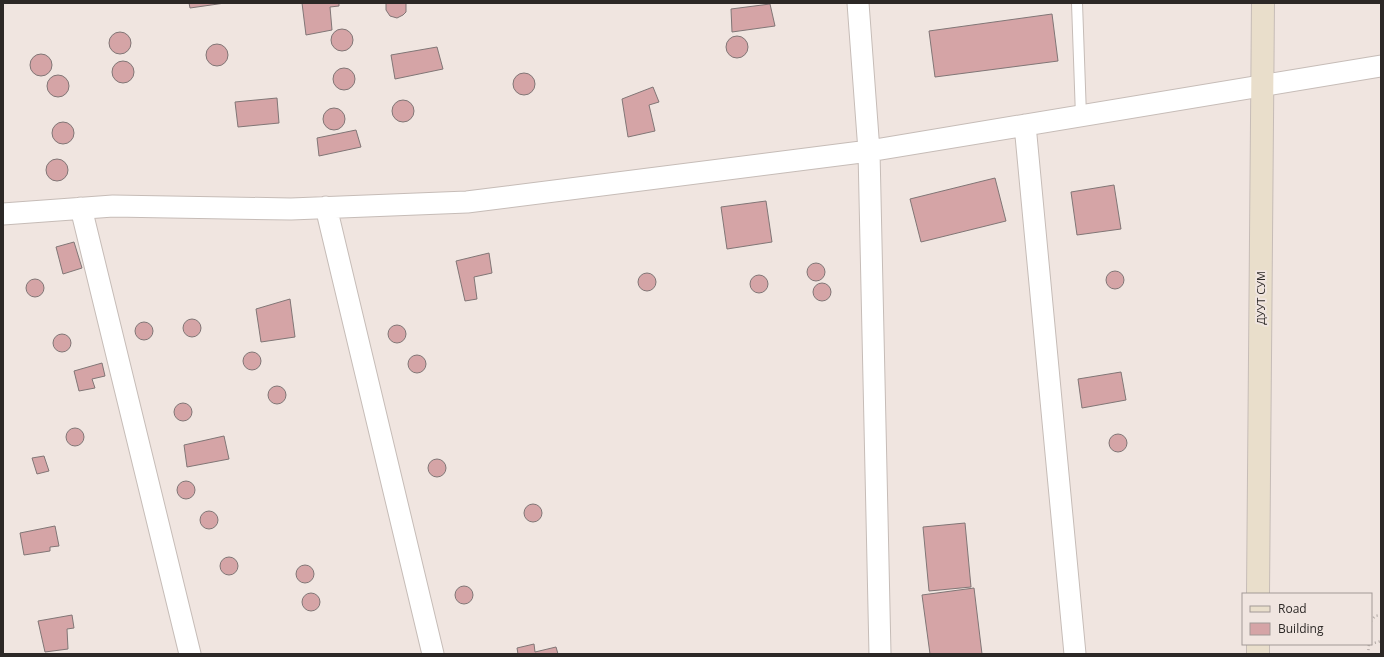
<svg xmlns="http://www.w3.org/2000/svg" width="1384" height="657" font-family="'Open Sans',sans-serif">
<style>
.building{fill:#d5a4a6;stroke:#817676}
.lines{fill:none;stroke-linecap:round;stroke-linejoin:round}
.service-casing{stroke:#c6bcb7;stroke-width:12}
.minor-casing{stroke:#c6bcb7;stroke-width:23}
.secondary-casing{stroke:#c6bcb7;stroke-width:24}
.path{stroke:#b1a8a4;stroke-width:2.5;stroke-dasharray:1 3;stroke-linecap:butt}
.service{stroke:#fff;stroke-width:10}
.minor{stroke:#fff;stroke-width:21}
.secondary{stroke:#e9decb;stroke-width:22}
.labels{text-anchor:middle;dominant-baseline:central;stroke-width:4;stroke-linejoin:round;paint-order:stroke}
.street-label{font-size:11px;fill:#2c2826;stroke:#f0e5e0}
</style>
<rect width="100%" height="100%" fill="#f0e5e0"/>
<path class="building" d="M189,3h36l-35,5z
M302,3h37v3l-9,1 2,23 -26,5z
M386,3h20v9l-3,3 -6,3 -7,-2 -4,-6z
M770,4l5,22 -43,6 -1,-23z
M1052,14l6,47 -123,16 -6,-46z
M331 40a11 11 0 1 1 22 0a11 11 0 1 1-22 0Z
M109 43a11 11 0 1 1 22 0a11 11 0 1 1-22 0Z
M726 47a11 11 0 1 1 22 0a11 11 0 1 1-22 0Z
M206 55a11 11 0 1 1 22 0a11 11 0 1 1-22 0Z
M437,47l6,22 -48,10 -4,-24z
M30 65a11 11 0 1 1 22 0a11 11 0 1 1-22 0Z
M112 72a11 11 0 1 1 22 0a11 11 0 1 1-22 0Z
M333 79a11 11 0 1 1 22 0a11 11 0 1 1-22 0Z
M513 84a11 11 0 1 1 22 0a11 11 0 1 1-22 0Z
M47 86a11 11 0 1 1 22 0a11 11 0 1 1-22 0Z
M653,87l6,15 -10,3 6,26 -27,6 -6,-38z
M277,98l2,25 -41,4 -3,-25z
M392 111a11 11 0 1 1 22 0a11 11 0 1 1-22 0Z
M323 119a11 11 0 1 1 22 0a11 11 0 1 1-22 0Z
M52 133a11 11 0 1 1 22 0a11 11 0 1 1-22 0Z
M356,130l5,17 -42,9 -2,-18z
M46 170a11 11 0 1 1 22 0a11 11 0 1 1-22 0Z
M995,178l11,43 -85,21 -11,-43z
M1114,185l7,44 -44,6 -6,-43z
M766,201l6,41 -45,7 -6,-42z
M74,242l8,26 -19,6 -7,-27z
M489,253l3,20 -18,4 3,22 -12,2 -9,-40z
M807 272a9 9 0 1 1 18 0a9 9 0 1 1-18 0Z
M1106 280a9 9 0 1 1 18 0a9 9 0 1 1-18 0Z
M638 282a9 9 0 1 1 18 0a9 9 0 1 1-18 0Z
M750 284a9 9 0 1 1 18 0a9 9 0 1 1-18 0Z
M26 288a9 9 0 1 1 18 0a9 9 0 1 1-18 0Z
M813 292a9 9 0 1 1 18 0a9 9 0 1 1-18 0Z
M290,299l5,38 -34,5 -5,-33z
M183 328a9 9 0 1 1 18 0a9 9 0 1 1-18 0Z
M135 331a9 9 0 1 1 18 0a9 9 0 1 1-18 0Z
M388 334a9 9 0 1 1 18 0a9 9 0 1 1-18 0Z
M53 343a9 9 0 1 1 18 0a9 9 0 1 1-18 0Z
M243 361a9 9 0 1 1 18 0a9 9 0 1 1-18 0Z
M408 364a9 9 0 1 1 18 0a9 9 0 1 1-18 0Z
M102,363l3,13 -13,3 3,9 -16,3 -5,-20z
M1121,372l5,28 -44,8 -4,-29z
M268 395a9 9 0 1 1 18 0a9 9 0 1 1-18 0Z
M174 412a9 9 0 1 1 18 0a9 9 0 1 1-18 0Z
M66 437a9 9 0 1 1 18 0a9 9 0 1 1-18 0Z
M1109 443a9 9 0 1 1 18 0a9 9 0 1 1-18 0Z
M224,436l5,23 -42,8 -3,-22z
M44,456l5,15 -12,3 -5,-16z
M428 468a9 9 0 1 1 18 0a9 9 0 1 1-18 0Z
M177 490a9 9 0 1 1 18 0a9 9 0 1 1-18 0Z
M524 513a9 9 0 1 1 18 0a9 9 0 1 1-18 0Z
M200 520a9 9 0 1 1 18 0a9 9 0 1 1-18 0Z
M965,523l6,64 -42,4 -6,-64z
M55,526l4,20 -9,1v4l-26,4 -4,-22z
M220 566a9 9 0 1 1 18 0a9 9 0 1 1-18 0Z
M296 574a9 9 0 1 1 18 0a9 9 0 1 1-18 0Z
M455 595a9 9 0 1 1 18 0a9 9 0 1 1-18 0Z
M974,588l8,66h-52l-8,-59z
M302 602a9 9 0 1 1 18 0a9 9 0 1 1-18 0Z
M72,615l2,13 -7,1 1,20 -23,3 -7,-31z
M534,644l1,8 21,-5 2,7h-40l-1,-6z"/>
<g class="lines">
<g class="service-casing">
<path id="service" d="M1077,3l4,113"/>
</g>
<g class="minor-casing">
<path id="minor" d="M858,3l11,148 512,-85
M1025,125l50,529
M326,207l107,447
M81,208l109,446
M3,214l110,-8 178,3 176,-7 402,-51 11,503"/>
</g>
<g class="secondary-casing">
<path id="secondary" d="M1258,594l5,-591
M1258,654v-10"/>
</g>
<path class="path" d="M1371,621l4,-5 6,-1
M1371,644l10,-3
M1368,654l1,-10"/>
<use href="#service" class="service"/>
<use href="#minor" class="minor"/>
<use href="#secondary" class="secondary"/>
</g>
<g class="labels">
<g class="street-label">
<text transform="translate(1260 298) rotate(-90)">ДУУТ СУМ</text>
</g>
</g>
<rect width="1384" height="657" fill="none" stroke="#2c2826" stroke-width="8"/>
<rect x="1242" y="593" width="130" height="52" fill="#f0e5e0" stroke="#a29996"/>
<rect x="1250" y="606" width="20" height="6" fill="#e9decb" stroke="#a29996"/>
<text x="1278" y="613" font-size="12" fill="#2c2826">Road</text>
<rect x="1250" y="623" width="20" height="12" fill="#d5a4a6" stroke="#a29996"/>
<text x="1278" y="633" font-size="12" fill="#2c2826">Building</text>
</svg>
